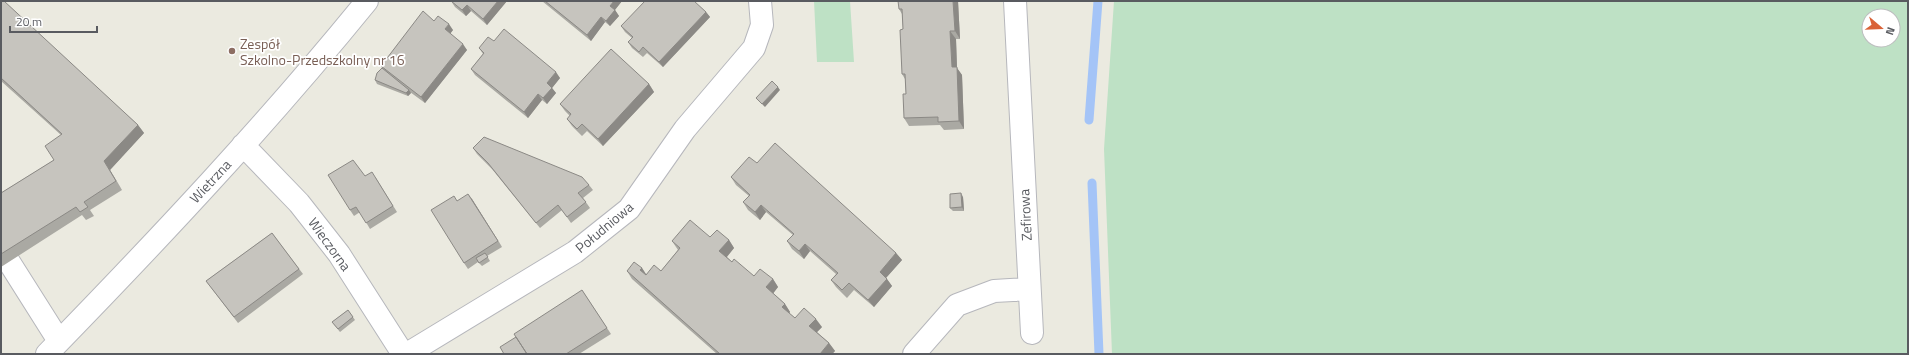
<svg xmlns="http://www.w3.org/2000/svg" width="1909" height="355" font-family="'Titillium Web',sans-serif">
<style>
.green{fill:#bee1c5;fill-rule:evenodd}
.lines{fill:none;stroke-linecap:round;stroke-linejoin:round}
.stream{stroke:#a4c4f7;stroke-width:9}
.minor-casing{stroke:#b6b7bc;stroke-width:24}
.minor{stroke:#fff;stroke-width:22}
.wall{fill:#aaa9a3}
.shaded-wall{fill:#8b8985}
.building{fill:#c6c4be;stroke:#8b8985}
.education-dot{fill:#8d6e63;stroke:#fff;stroke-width:1.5}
.labels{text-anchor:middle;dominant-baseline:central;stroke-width:3.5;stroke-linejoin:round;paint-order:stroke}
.education-label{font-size:14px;fill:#785e54;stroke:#fff;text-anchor:start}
.street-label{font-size:14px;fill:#595b60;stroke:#fff}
</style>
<rect width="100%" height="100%" fill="#ebeae0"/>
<path class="green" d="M814,1h36l4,61h-37z
M1114,1h794v353h-796l-8,-205zM1869,16h24v24h-24z"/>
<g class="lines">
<path class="stream" d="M1089,120l9,-119
M1092,183l7,171"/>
<g class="minor-casing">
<path id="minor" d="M1015,1l17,332
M243,145l56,58 40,51 64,100
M9,262l50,79
M47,354c111,-114 220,-230 320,-353
M407,354l168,-102 54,-43 56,-80 69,-81 8,-23 -2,-24
M914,354l43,-49 37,-14 35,-2"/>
</g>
<use href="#minor" class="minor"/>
</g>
<path class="wall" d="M1,1l137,124 6,8 -34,37 12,20 -32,20 4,6 -8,4 -4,-5 -81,52v-74l53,-33 7,-25 -60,-54z
M451,1h56l-20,24 -16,-14 -5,5 -11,-9z
M542,1h80l-7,9 4,6 -9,10 -5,-4 -14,19z
M958,1l2,38h-4l1,29 5,7 2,54 -20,1 -4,-5 -31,1 -5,-8 2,-24 -1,-15 -3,-5 1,-45 -1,-15 -3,-5z
M706,12l4,5 -47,50 -16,-14 -4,4 -11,-9 -4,-6 4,-4 -7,-6 -4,-6z
M434,21l19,9 -3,4 17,16 -42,53 -15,-11 1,1 -3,3 -31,-12 -2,-4 7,-12 -1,-2z
M494,41l66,37 -8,10 4,5 -9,11 -5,-4 -14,18 -53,-43 -4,-6 12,-15 -4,-6z
M649,84l5,8 -51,54 -16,-15 -5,5 -10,-10 -5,-7 3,-3 -5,-5 -5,-7z
M473,148l116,37 4,5 -10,8 7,10 -19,15 -9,-13 -22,18 -48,-59 -15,-15z
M757,163l139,90 6,7 -16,18 6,8 -18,21 -20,-17 -7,8 -11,-11 -5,-7 5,-6 -26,-23 -6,8 -12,-10 -5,-8 6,-6 -27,-23 -6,8 -12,-10 -5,-8 6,-6 -13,-11 -5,-8z
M365,176l11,2 21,34 -27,17 -10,-17 -6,4 -4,-6z
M963,197l1,14h-11l-3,-3z
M472,199l30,48 -15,9 3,5 -8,5 -4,-4 -10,7 -4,-6 -7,-62z
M272,233l31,41 -65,49 -32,-42z
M710,237l19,3 5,8 -7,9 5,5 22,14 19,3 5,8 -5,6 12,11 5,8 -1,1 6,5 27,9 -5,5 12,11 6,8 -3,3h-115l-85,-75 -5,-8 15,-3 4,6 15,-3 17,-21 -6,-9z
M582,290l29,44 -32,20h-75l12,-17z
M348,310l7,10 -15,12 -8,-10z"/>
<path class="shaded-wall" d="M498,1h9l-20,24 -4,-6z
M614,1h8l-8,10 1,-1 4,6 -9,10 -4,-5 4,-15z
M953,1h5l2,38 -5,-8z
M467,5l4,6 -5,5 -4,-6z
M706,12l4,5 -47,50 -4,-5z
M601,17l4,5 -14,19 -4,-6z
M449,24l4,6 -4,5 -4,-6z
M950,31l6,8 1,29 5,7 2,54 -5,-8 -7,-54z
M463,44l4,6 -42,53 -4,-6z
M556,72l4,6 -8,10 4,5 -9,11 -4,-6 4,-15z
M649,84l5,8 -51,54 -5,-7z
M778,87l2,3 -15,17 -3,-3z
M409,90l2,3 -3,3 -2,-3z
M538,94l4,6 -14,18 -4,-6z
M138,125l6,8 -34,37 12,20 -18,-29z
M961,193l2,4 1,14 -2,-4z
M468,194l4,5 30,48 -4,-6z
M761,205l5,7 -6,8 -5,-8z
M729,240l5,8 -9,11 -6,-8z
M805,244l5,7 -6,8 -5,-8z
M896,253l6,7 -17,19 -5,-7z
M642,268l5,8 -7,-6z
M773,279l5,8 -6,8 -6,-8z
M887,279l5,7 -18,21 -6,-7z
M785,304l5,8 -2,3 -6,-8z
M816,319l6,8 -7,7 -6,-8z
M829,343l6,8 -3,3h-12z"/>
<path class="building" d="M1,1h3l134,124 -34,36 12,20 -32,21 4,5 -8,5 -4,-5 -75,47v-61l53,-33 -9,-14 17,-12 -61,-56z
M451,1h47l-15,18 -16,-14 -5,5z
M545,1h69l-4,5 5,4 -9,11 -5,-4 -14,18z
M645,1h49l12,11 -47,50 -16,-15 -4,5 -11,-10 5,-5 -12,-11z
M898,1h55l2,30h-5l2,36h5l2,54 -21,1v-5l-34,1 -1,-24h3l-1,-20h-3l-2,-44 3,-1 -1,-20h-3z
M423,11l11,10 4,-5 11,8 -4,5 18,15 -42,53 -40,-31z
M504,29l52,43 -9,11 5,5 -9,10 -5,-4 -14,18 -53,-43 13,-16 -5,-5 9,-11 6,4z
M611,49l38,35 -51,55 -16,-15 -5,5 -10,-10 4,-5 -11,-10z
M382,68l27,22 -3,3 -31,-13 2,-7z
M772,81l6,6 -16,17 -6,-6z
M484,137l98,40 7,8 -11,8 8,9 -19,15 -9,-12 -22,18 -48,-60 -15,-15z
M775,143l121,110 -16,19 7,7 -19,21 -19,-17 -7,7 -5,-5 -6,-5 7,-7 -33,-29 -6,7 -12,-10 7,-7 -33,-29 -6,7 -12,-10 7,-7 -19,-18 18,-20 8,6z
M353,160l12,16 7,-4 21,34 -27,17 -10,-16 -6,3 -22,-35z
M961,193l1,14 -12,1v-14z
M468,194l30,47 -34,22 -33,-53 23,-14 3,5z
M690,220l20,17 7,-7 12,10 -10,11 13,11 2,-3 20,17 6,-7 13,10 -7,8 19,17 -3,3 13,11 9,-10 12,11 -7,7 20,17 -9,11h-100l-93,-83 7,-9 8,6 -2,2 6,5 8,-10 7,6 19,-23 -8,-7z
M272,233l27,36 -65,48 -28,-36z
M485,253l3,4 -9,6 -3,-5z
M582,290l25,38 -41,26h-39l-13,-20z
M348,310l5,7 -15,12 -6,-7z
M516,337l11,17h-23l-4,-7z"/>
<circle class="education-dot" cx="232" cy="51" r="4"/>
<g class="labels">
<g class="education-label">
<text x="240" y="43">Zespół<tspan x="240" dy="16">Szkolno-Przedszkolny nr 16</tspan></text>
</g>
<g class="street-label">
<text transform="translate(210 181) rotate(-47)">Wietrzna</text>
<text transform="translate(1025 215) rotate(-93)">Zefirowa</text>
<text transform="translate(604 227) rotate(-40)">Południowa</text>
<text transform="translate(330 244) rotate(54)">Wieczorna</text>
</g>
</g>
<rect width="1909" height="355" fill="none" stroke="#595b60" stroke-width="4"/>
<g transform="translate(1881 28) rotate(109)"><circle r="19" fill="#ffffff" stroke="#bdbdbf"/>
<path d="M0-3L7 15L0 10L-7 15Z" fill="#d96238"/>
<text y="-6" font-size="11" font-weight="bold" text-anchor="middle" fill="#595b60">N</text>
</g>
<path d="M10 26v6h87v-6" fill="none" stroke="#595b60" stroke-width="2"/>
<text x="16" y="26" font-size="12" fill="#595b60" stroke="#ffffff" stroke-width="3" paint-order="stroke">20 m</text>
</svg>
